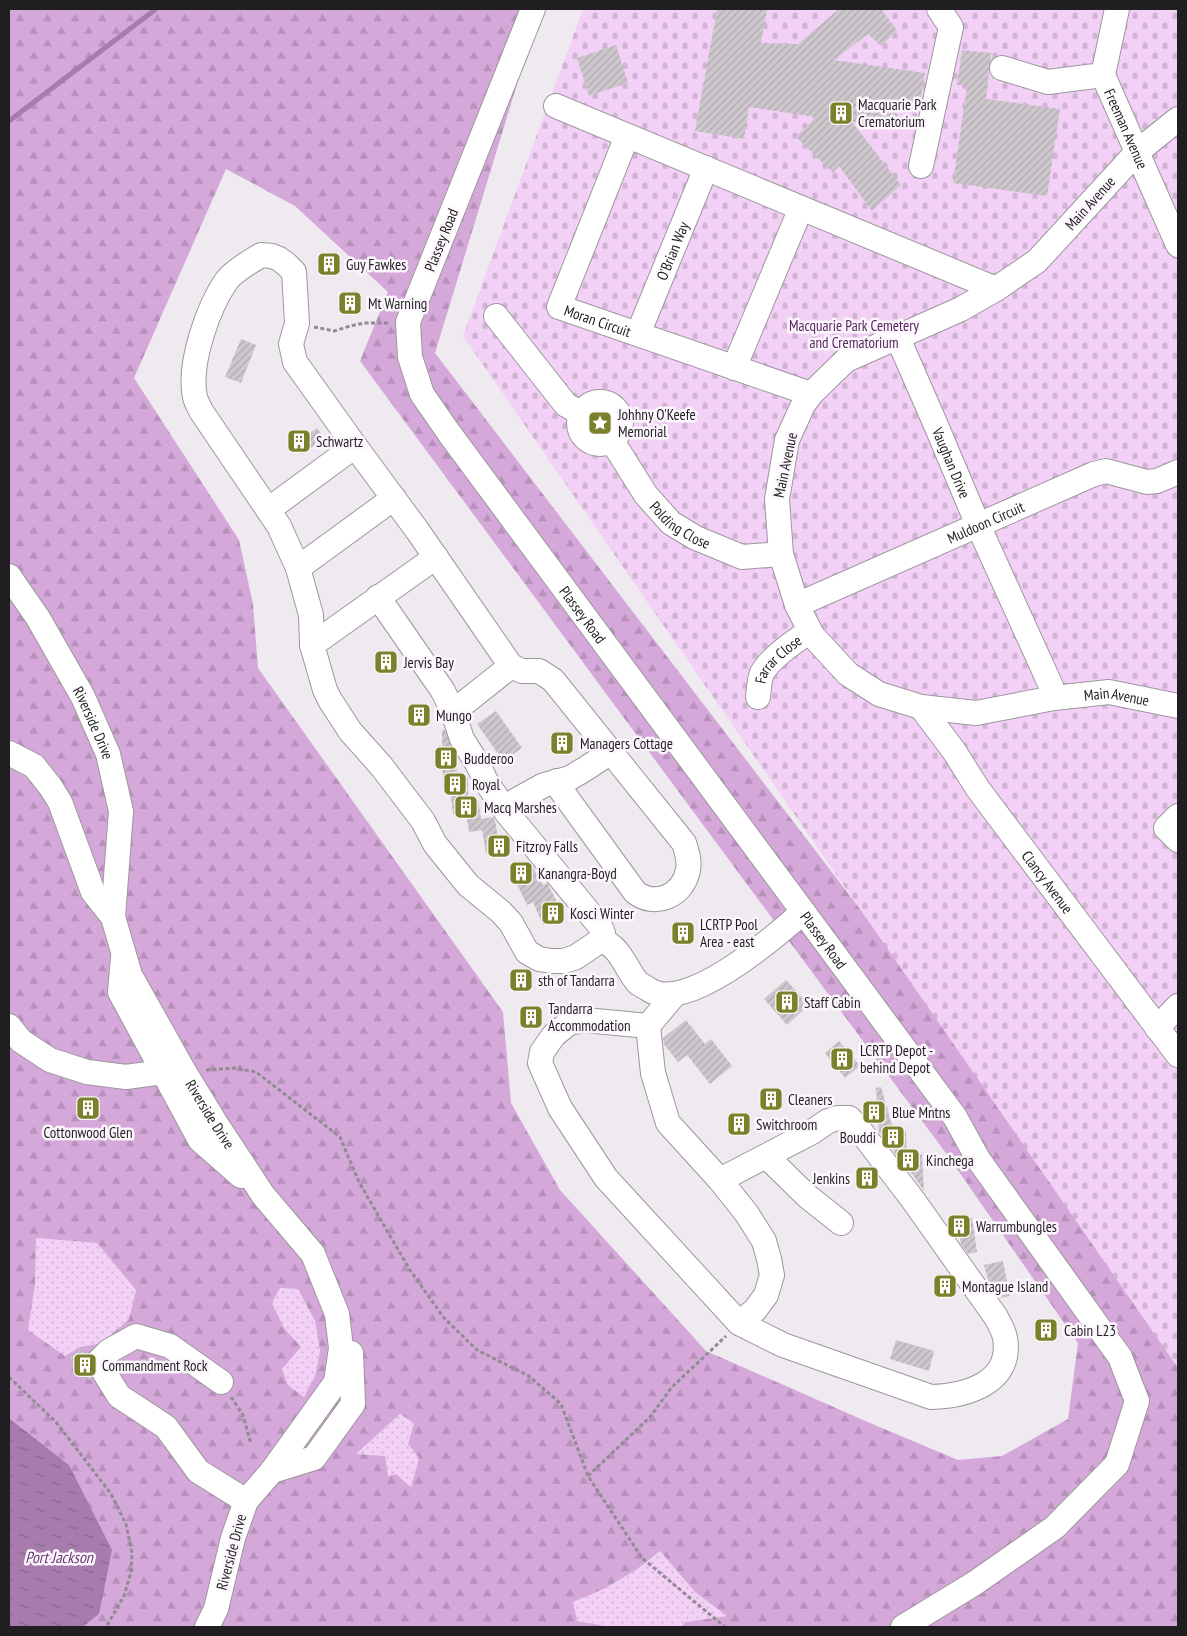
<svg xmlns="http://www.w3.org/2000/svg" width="1187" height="1636" font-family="'PT Sans Narrow',sans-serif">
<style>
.grass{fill:url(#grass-dots)}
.forest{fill:url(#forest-firs);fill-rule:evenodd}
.cemetery{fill:url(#cemetery-stones)}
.water{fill:url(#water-ripples)}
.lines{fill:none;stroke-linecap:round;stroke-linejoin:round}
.stream{stroke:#a77cad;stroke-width:5}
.building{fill:url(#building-hatch)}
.minor-casing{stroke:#9d979d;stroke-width:26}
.path{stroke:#908c91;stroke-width:3;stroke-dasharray:4 2.5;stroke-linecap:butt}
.minor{stroke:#fff;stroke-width:24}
.labels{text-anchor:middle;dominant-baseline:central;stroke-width:5;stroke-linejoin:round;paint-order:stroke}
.poi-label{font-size:15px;fill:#201e20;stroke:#fcf7fd;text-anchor:start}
.street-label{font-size:15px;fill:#201e20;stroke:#fcf7fd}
.park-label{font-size:15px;fill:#5a2562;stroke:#fcf7fd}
.water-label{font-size:16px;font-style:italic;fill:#6c3674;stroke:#fcf7fd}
</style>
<defs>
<pattern id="grass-dots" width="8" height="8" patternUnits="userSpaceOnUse" patternTransform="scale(1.25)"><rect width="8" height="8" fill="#f3d1f7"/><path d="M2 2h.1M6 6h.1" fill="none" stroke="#d0b3d3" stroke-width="1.8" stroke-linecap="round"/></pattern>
<pattern id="forest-firs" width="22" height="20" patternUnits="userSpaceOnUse" patternTransform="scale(1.25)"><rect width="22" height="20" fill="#d5a8da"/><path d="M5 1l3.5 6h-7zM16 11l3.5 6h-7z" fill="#b790bb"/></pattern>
<pattern id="cemetery-stones" width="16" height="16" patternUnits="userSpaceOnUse" patternTransform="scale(1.25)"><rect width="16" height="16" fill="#f3d1f7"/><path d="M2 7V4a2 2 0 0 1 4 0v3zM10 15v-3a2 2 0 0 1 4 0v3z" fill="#d0b3d3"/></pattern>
<pattern id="water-ripples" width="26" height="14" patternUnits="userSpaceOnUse" patternTransform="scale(1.25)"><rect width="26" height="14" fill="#a77cad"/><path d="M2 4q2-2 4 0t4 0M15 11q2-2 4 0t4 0" fill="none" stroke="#88658c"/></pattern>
<pattern id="building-hatch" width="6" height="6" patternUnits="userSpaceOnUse" patternTransform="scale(1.25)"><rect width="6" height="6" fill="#cec8ce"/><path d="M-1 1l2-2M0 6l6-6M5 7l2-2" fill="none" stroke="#b1abb1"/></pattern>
</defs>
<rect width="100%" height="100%" fill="#efe9f0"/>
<path class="grass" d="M36,1238l61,5 39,47 -7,29 -27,24 -22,4 -15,9 -37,-26 7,-45z
M280,1288l18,1 17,32 5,30 -5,25 -11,21 -16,-12 -6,-16 19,-22 -17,-19 -12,-25z
M400,1414l14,9 -6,21 11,14 -8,30 -23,-12 -33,-22z
M660,1551l35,41 32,24 -41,6 -5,5h-70l-34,-6 -4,-19 31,-13 32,-19z"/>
<path class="forest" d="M9,9h531l-105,344 743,972v302h-497l5,-5 41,-6 -32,-24 -35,-41 -24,19 -32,19 -31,13 4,19 34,6h-528l16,-13 -30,-149 -60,-47zM226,169l69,37 93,86 -28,69 588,795 130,187 -10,76 -66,37 -44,4 -88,-37 -164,-72 -146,-161 -49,-87 -8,-91 -245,-344 -5,-64 -14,-64 -105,-162zM36,1238l61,5 39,47 -7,29 -27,24 -22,4 -15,9 -37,-26 7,-45zM280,1288l18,1 17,32 5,30 -5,25 -11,21 -16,-12 -6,-16 19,-22 -17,-19 -12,-25zM400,1414l14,9 -6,21 11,14 -8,29 -15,-13 -8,2 -3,-20 -29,-2z"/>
<path class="cemetery" d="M583,9h595v1359l-715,-1032z"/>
<path class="water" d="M9,1418l60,47 43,85 -13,64 -16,13h-74z"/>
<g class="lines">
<path class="stream" d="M9,121l147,-112"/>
</g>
<path class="building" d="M717,9h50l-6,34 37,1 41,-35h42l16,21 -16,16 -13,-12 -34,26 91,13 -6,36 -27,-3 -3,22 -38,-7 50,64 -29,26 -33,-45 -6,7 -37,-36 20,-20 -67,-10 -5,32 -49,-8z
M616,45l12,38 -39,13 -12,-38z
M962,50l29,3 -5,46 74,10 -13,87 -94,-13 14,-97 -10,-1z
M241,339l15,6 -15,38 -16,-6z
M317,428l7,10 -22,16 -7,-10z
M496,711l26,37 -19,13 -26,-37z
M442,730h3l9,22 4,27 10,-1v23l10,-1 3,19 12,-2 2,3 5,31 -14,2 -4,-23 -13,2 -3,-19 -13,1 -3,-24h-7z
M530,862l13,23 4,-2 1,1 15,31 -20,10 -10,-23 -6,3 -16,-33z
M786,980l23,25 -22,20 -23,-26z
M686,1020l19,24 6,-5 21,27 -22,18 -23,-29 -9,7 -14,-18 -1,-6z
M839,1041l21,25 -15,12 -20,-25z
M881,1087l13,45 12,-1 1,24 15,-1 2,37 -18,-26h-2l-10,-13 -1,-9h-6l-8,-11 -3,-44z
M774,1088l9,10 -15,12 -9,-10z
M972,1218l5,34 -9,2 -7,-10 -5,-23z
M1003,1261l7,35 -10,2 -11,-15 -5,-18z
M896,1340l38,11 -5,20 -39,-12z
M81,1349l5,6 -2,9 8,15 -2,2 -20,-23z"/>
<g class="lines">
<g class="minor-casing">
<g id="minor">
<path id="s1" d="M533,9l-125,313 2,35 12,37 27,39 506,684 23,42 142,198 17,44 -20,63 -62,63 -80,56 -72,44"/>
<path id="s2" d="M1117,9l-14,66 75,170"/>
<path d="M1002,68l46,14 55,-7"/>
<path d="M556,106l440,183"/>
<path id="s3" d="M1178,119l-41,33 -100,109 -41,28 -35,20 -115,51 -35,34 -8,11 -16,35 -10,59 4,55 16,51 15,30 36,39 31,20 42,13 55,6 78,-15 55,-6 69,14"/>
<path id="s4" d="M627,136l-68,171 252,87"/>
<path d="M921,166l30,-139 -12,-18"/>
<path d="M496,316l70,89 15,8"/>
<path id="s5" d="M638,334l68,-166"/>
<path id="s6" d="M897,336l38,87 43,102 73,161 3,12"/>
<path d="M734,368l67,-160"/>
<circle cx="600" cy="423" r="21"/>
<path id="s7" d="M612,441l34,54 25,28 25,15 46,19 39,-3"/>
<path d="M268,510l87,-64"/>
<path d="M298,568l96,-70"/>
<path id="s8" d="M9,576l29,42 45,79 25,57 13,57 -8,106 17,58 55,98 30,49 48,73 50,59 24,60 4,34 -5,34 -64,89 -26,30 -13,37 -17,71 -9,18"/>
<path d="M378,597l65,94 10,21 9,27 15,24 10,20 20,30 93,113 3,7 -2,7"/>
<path id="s9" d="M797,605l297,-131 12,-3 41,11 10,-1 21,-9"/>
<path d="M312,645l124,-88"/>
<path id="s10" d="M758,697c1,-7 1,-17 4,-24 9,-16 33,-32 48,-42"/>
<path id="s11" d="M921,707l33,44 24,38 200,266"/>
<path d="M453,712l58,-46"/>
<path d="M9,753l25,13 16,20 10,16 33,90 20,25"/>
<path d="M557,781l4,9 74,102c20,16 48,4 53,-22 2,-9 -1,-18 -4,-27l-131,-163 -14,-9h-17l-11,-5 -94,-136 -62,-84 -60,-84 -4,-18 6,-21 -3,-51 -8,-8 -7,-5 -7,-3 -11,-1c-11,7 -26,15 -34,25 -19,27 -39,84 -32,117 1,5 4,9 6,14l78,115 19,42 13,47 1,30 13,45 5,10 20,31 32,36 41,54 12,23 33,41 33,27 10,11 16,29 12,7 13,2h12l12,-4 25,-17c20,7 24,28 37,43 3,2 7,4 10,6 36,27 128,-53 155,-77"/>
<path d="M505,809l10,-8 29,-16 26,-7 15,-9 26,-17"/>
<path d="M1178,816l-12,12 12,12"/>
<path d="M123,958l-3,34 80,148 41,36"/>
<path d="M9,1026l12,15 29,19 37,12 39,5 37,-5"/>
<path d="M648,1026l-63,-6 -16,3 -15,12 -12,17 -2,11 20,45 46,70 133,145 16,-13 11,-15 6,-20 -3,-16 -5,-18 -17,-27 -27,-34 -52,-57 -15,-50 -5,-47 26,-31"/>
<path d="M1157,1028l21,-22"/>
<path d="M766,1156l41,40 34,27"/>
<path d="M720,1180l92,-48 16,-11 10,-3h11l7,7 57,75 83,117c3,6 8,14 9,21 8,45 -39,58 -74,59l-148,-52 -44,-22"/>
<path d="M221,1382l-51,-36 -34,-10 -27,15 -11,11 21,34 47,31 32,44 48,30"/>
<path d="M272,1471l42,-13 39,-54 -2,-51"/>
</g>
</g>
<path class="path" d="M314,327l20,4 16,-5 14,-3h25
M206,1070l29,-2 21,4 84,65 19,45 27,47 24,41 34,48 33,32 52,26 32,28 27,72 54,82 83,69
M9,1377l47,45 55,72 15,30 6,29 -1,19 -7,24 -18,31
M231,1397l12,18 8,29
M588,1476l62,-59 22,-30 54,-51"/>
<use href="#minor" class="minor"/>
</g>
<defs>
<g id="building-square" transform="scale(1.25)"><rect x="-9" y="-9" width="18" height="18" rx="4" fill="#7b802a" stroke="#fcf7fd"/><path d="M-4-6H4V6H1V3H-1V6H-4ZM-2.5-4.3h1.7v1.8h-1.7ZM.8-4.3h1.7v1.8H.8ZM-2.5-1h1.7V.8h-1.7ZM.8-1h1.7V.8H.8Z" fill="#fff"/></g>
<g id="sight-square" transform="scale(1.25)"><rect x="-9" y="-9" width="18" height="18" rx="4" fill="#7b802a" stroke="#fcf7fd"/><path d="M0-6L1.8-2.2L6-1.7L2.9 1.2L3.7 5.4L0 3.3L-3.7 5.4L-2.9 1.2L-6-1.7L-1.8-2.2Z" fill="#fff"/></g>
</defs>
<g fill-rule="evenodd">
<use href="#building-square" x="841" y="113"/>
<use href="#building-square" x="329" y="264"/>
<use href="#building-square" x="350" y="303"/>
<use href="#sight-square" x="600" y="423"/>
<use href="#building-square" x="299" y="441"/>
<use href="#building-square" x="386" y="662"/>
<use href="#building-square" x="419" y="715"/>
<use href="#building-square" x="562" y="743"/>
<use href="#building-square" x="446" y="758"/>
<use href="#building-square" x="455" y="784"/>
<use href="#building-square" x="466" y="807"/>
<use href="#building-square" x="499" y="846"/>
<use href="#building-square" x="521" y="873"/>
<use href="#building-square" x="553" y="913"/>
<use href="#building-square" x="683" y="933"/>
<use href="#building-square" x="521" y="980"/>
<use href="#building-square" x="787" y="1002"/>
<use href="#building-square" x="531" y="1017"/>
<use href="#building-square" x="842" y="1059"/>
<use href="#building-square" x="771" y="1099"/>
<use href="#building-square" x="88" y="1108"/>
<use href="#building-square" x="874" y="1112"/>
<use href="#building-square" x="739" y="1124"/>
<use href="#building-square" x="893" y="1137"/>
<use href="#building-square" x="908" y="1160"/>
<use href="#building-square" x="867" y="1178"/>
<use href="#building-square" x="959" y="1226"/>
<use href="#building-square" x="945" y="1286"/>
<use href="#building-square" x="1046" y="1330"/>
<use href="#building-square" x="85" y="1365"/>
</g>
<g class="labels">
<g class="poi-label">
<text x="858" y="104">Macquarie Park<tspan x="858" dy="17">Crematorium</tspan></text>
<text x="346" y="264">Guy Fawkes</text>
<text x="368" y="303">Mt Warning</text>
<text x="618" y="414">Johhny O'Keefe<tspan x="618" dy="17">Memorial</tspan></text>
<text x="316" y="441">Schwartz</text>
<text x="404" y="662">Jervis Bay</text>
<text x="436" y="715">Mungo</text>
<text x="580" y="743">Managers Cottage</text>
<text x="464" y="758">Budderoo</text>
<text x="472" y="784">Royal</text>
<text x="484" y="807">Macq Marshes</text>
<text x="516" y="846">Fitzroy Falls</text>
<text x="538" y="873">Kanangra-Boyd</text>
<text x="570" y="913">Kosci Winter</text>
<text x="700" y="924">LCRTP Pool<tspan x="700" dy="17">Area - east</tspan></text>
<text x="538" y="980">sth of Tandarra</text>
<text x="804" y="1002">Staff Cabin</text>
<text x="548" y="1008">Tandarra<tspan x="548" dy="17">Accommodation</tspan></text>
<text x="860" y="1050">LCRTP Depot -<tspan x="860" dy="17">behind Depot</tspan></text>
<text x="788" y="1099">Cleaners</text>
<text x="892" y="1112">Blue Mntns</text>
<text x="756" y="1124">Switchroom</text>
<text x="88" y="1132" text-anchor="middle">Cottonwood Glen</text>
<text x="876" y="1137" text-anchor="end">Bouddi</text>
<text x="926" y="1160">Kinchega</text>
<text x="850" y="1178" text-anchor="end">Jenkins</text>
<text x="976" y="1226">Warrumbungles</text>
<text x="962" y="1286">Montague Island</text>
<text x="1064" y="1330">Cabin L23</text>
<text x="102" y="1365">Commandment Rock</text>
</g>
<g class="street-label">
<text stroke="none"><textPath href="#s2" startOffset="126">Freeman Avenue</textPath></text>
<text transform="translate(1090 203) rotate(-48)">Main Avenue</text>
<text transform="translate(441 240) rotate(-68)">Plassey Road</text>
<text stroke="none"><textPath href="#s5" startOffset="90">O'Brian Way</textPath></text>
<text stroke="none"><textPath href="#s4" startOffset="225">Moran Circuit</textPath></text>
<text stroke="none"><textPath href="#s6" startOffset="138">Vaughan Drive</textPath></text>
<text transform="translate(785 465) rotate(-78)">Main Avenue</text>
<text stroke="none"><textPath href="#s7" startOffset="110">Polding Close</textPath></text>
<text stroke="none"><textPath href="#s9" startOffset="206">Muldoon Circuit</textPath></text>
<text stroke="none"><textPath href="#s1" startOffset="684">Plassey Road</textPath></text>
<text stroke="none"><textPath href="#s10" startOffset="45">Farrar Close</textPath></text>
<text stroke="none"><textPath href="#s3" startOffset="1051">Main Avenue</textPath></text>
<text stroke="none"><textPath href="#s8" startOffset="170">Riverside Drive</textPath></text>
<text stroke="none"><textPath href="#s11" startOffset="216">Clancy Avenue</textPath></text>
<text stroke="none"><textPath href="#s1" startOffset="1089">Plassey Road</textPath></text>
<text stroke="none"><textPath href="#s8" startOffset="590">Riverside Drive</textPath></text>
<text transform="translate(231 1552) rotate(-75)">Riverside Drive</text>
</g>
<g class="park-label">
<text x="854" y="325">Macquarie Park Cemetery<tspan x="854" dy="17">and Crematorium</tspan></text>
</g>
<g class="water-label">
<text x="59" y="1557">Port Jackson</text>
</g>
</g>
<rect width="1187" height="1636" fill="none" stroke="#201e20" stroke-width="20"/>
</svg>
